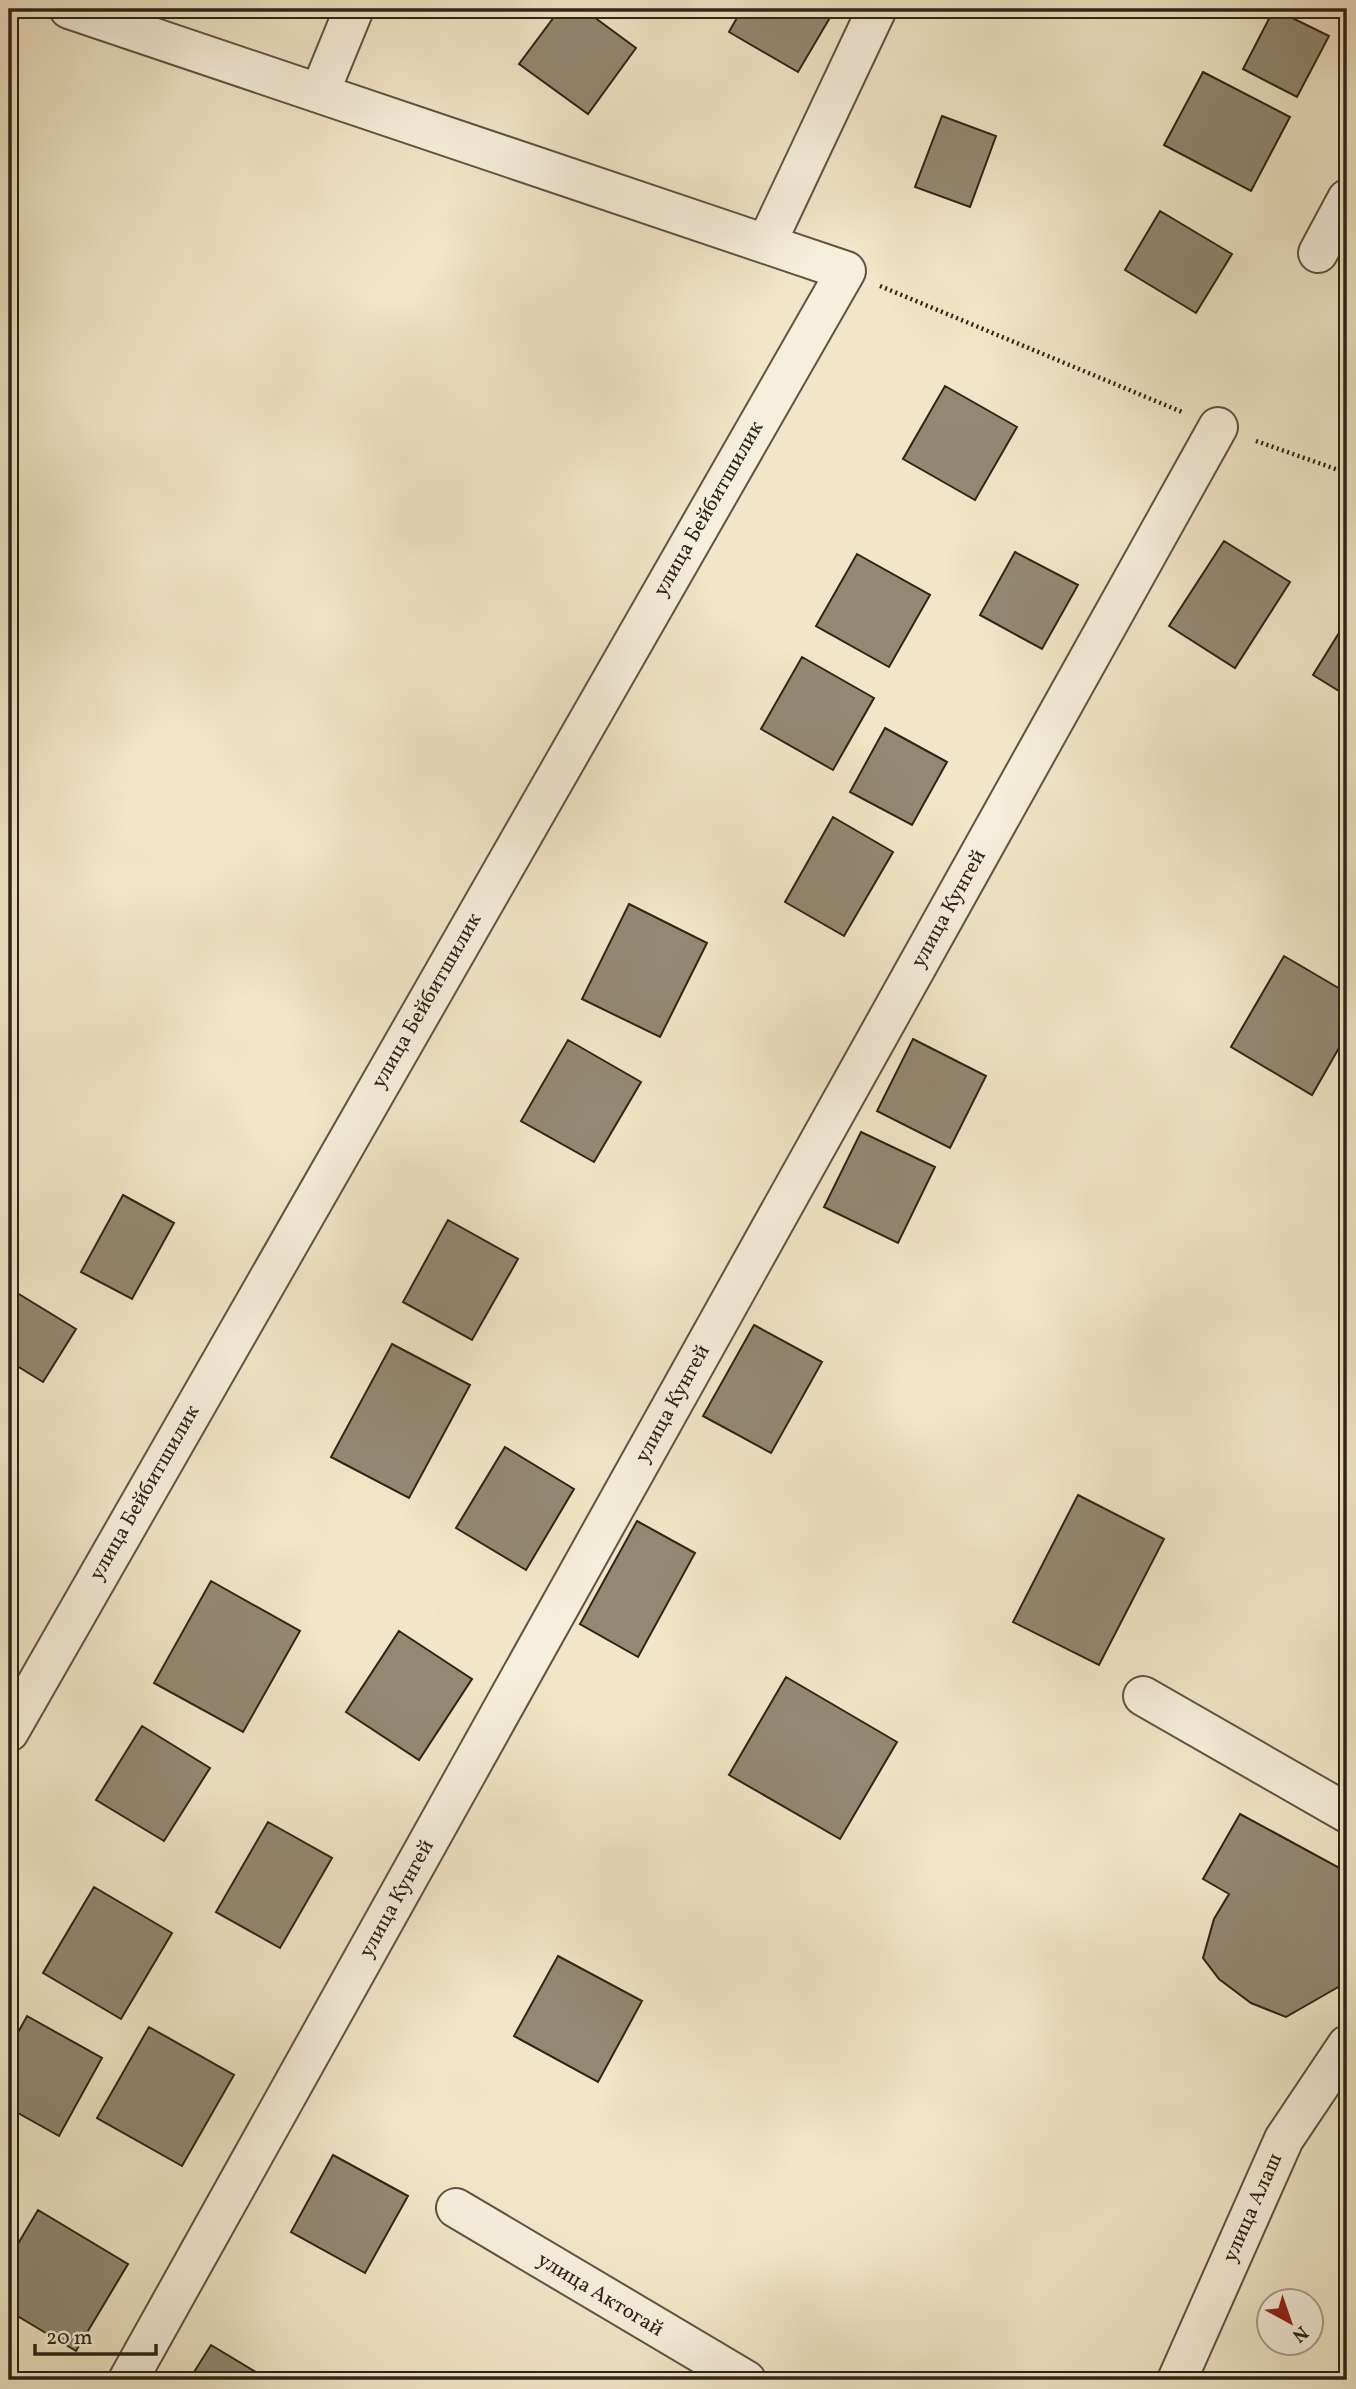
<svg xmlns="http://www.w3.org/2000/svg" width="1356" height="2389" font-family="Vollkorn,serif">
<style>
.building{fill:#938973;stroke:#2e2417;stroke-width:2}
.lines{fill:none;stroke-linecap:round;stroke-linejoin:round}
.street-casing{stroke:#5f5443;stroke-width:42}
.path{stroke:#2e2417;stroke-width:4.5;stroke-dasharray:2 3.5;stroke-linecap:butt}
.street{stroke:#f6efdb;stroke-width:38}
.labels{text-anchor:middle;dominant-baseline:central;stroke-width:5;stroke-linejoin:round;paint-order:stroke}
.street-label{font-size:21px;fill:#2e2417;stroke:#f6efdb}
</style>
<rect width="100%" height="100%" fill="#f1e6c7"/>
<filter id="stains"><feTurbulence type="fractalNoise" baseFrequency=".00286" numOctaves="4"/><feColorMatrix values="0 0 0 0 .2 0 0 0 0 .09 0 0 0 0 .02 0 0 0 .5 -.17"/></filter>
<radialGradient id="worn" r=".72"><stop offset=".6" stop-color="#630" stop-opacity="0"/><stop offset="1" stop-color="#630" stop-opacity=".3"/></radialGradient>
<path class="building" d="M560,9h23l53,39 -48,66 -69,-50z
M742,9h93l-37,63 -69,-40z
M1274,9l55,27 -32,61 -54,-28z
M1203,72l87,45 -39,74 -87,-46z
M942,116l54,20 -26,71 -55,-20z
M1160,211l72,43 -36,59 -71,-43z
M945,386l72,41 -42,73 -72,-41z
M1224,541l66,41 -55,86 -66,-42z
M1015,552l63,33 -36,64 -62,-34z
M857,554l73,41 -41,72 -73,-41z
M1347,620v76l-34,-21z
M802,657l72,41 -41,72 -72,-41z
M885,728l62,34 -35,63 -62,-33z
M833,817l60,35 -49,84 -59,-34z
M629,904l78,39 -47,94 -78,-38z
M1284,956l63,37v41l-35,61 -81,-48z
M913,1039l73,37 -36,72 -73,-37z
M568,1040l73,42 -47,80 -73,-41z
M861,1132l74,35 -37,76 -74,-36z
M123,1195l51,28 -42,76 -51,-27z
M448,1220l70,39 -46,81 -69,-38z
M14,1291l62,38 -33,53 -34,-21v-62z
M754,1325l68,37 -51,91 -68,-37z
M392,1344l78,41 -61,113 -78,-41z
M505,1447l69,42 -48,81 -70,-42z
M1078,1495l86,44 -65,126 -86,-43z
M637,1521l58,32 -57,104 -58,-33z
M211,1581l89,50 -57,101 -89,-49z
M399,1631l73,48 -53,81 -73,-48z
M786,1677l111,65 -57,97 -111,-64z
M142,1726l68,42 -46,73 -68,-41z
M1240,1814l107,58v110l-61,35 -35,-14 -32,-24 -16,-21 11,-39 15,-25 -26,-15z
M268,1822l64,36 -52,90 -64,-36z
M94,1887l78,46 -51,86 -78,-46z
M558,1956l84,45 -44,81 -84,-46z
M27,2016l75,42 -43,78 -50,-28v-59z
M149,2027l85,48 -52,91 -85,-48z
M333,2155l75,41 -43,77 -74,-41z
M38,2210l90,54 -52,87 -67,-40v-52z
M211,2345l58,35h-80z"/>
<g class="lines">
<g class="street-casing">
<path id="street" d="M320,92l34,-83
M767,242l110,-233
M1318,253l29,-54
M1143,1696l204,117
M9,1732l837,-1461 -777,-262
M456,2208l290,172
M128,2380l1090,-1953
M1177,2380l107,-241 63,-94"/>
</g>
<path class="path" d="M880,286l302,126
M1256,441l91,32"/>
<use href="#street" class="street"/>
</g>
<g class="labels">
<g class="street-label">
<text transform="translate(709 509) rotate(-60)">улица Бейбитшилик</text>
<text transform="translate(949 909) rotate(-61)">улица Кунгей</text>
<text transform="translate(427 1001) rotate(-60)">улица Бейбитшилик</text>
<text transform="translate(673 1404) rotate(-61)">улица Кунгей</text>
<text transform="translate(145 1493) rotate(-60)">улица Бейбитшилик</text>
<text transform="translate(397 1899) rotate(-61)">улица Кунгей</text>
<text transform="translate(1253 2208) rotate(-66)">улица Алаш</text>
<text transform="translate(600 2295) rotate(31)">улица Актогай</text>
</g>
</g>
<rect width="1356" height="2389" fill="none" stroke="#f1e6c7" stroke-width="35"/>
<rect x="10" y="10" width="1335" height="2368" fill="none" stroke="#2e2417" stroke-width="3.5"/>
<rect x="18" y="18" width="1321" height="2354" fill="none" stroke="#2e2417" stroke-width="2"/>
<g transform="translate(1290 2322) rotate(140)"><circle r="33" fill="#f6efdb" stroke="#a69e8d" stroke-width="2"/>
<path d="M0-5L12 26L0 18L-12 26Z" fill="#8f2418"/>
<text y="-10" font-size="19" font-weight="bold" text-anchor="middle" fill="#2e2417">N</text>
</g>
<path d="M35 2344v10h121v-10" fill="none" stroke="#2e2417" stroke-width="3.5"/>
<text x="46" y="2344" font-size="21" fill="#2e2417" stroke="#f6efdb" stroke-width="5" paint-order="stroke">20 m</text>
<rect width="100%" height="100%" filter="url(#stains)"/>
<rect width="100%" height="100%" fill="url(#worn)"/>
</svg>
